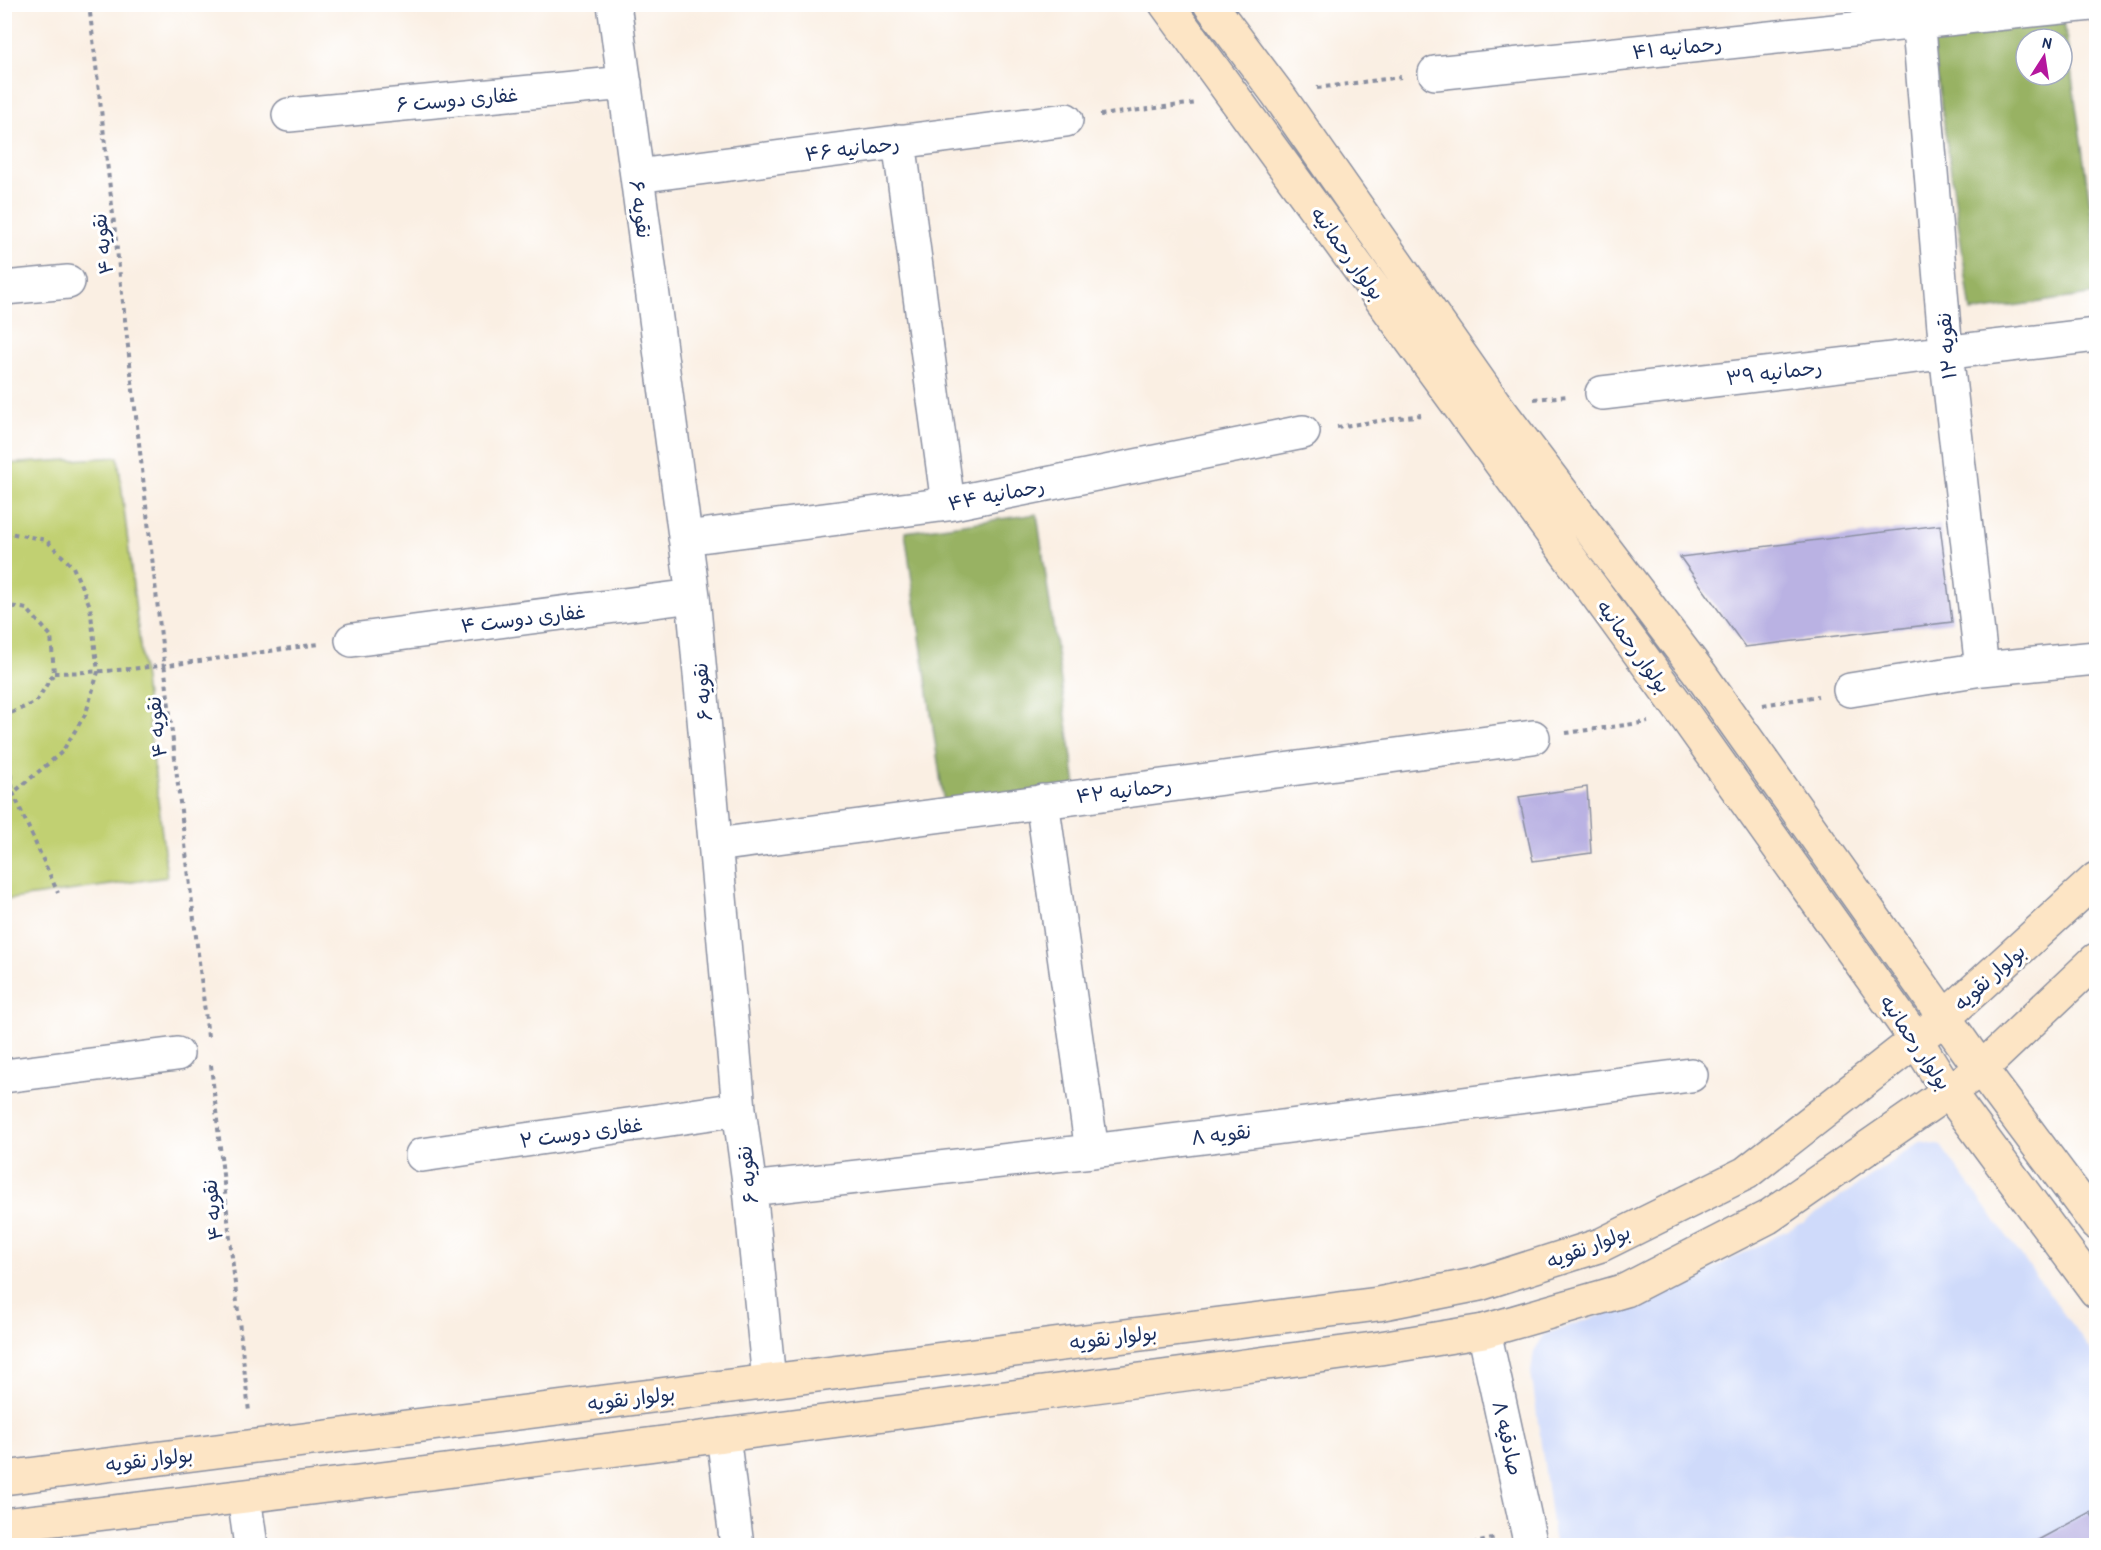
<svg xmlns="http://www.w3.org/2000/svg" width="2101" height="1550" font-family="'Patrick Hand','Playpen Sans Arabic',sans-serif">
<style>
.built{fill:#cfdafa}
.green{fill:#c1d072;stroke:#6e8068;stroke-width:1.5}
.forest{fill:#98b264;stroke:#5a7061;stroke-width:1.5;fill-rule:evenodd}
.building{fill:#bab2e3}
.lines{fill:none;stroke-linecap:round;stroke-linejoin:round}
.street-casing{stroke:#8a8fa0;stroke-width:36}
.secondary-casing{stroke:#8a8fa0;stroke-width:36}
.path{stroke:#8a8fa0;stroke-width:4;stroke-dasharray:4.5 4.5;stroke-linecap:butt}
.street{stroke:#fff;stroke-width:33}
.secondary{stroke:#fde5c5;stroke-width:33}
.labels{text-anchor:middle;dominant-baseline:central;stroke-width:6;stroke-linejoin:round;paint-order:stroke}
.street-label{font-size:20px;fill:#1b2f5e;stroke:#fff}
</style>
<rect width="100%" height="100%" fill="#fff"/>
<filter id="ink" filterUnits="userSpaceOnUse"><feTurbulence type="fractalNoise" baseFrequency=".0167" numOctaves="2"/><feDisplacementMap in="SourceGraphic" scale="12" xChannelSelector="R" yChannelSelector="G"/><feConvolveMatrix kernelMatrix="1 2 1 2 8 2 1 2 1" color-interpolation-filters="sRGB"/></filter>
<filter id="wash" filterUnits="userSpaceOnUse"><feTurbulence type="fractalNoise" baseFrequency=".008" numOctaves="4" result="noise"/><feDisplacementMap in="SourceGraphic" scale="24" xChannelSelector="R" yChannelSelector="G"/><feGaussianBlur stdDeviation="1.35" result="paint"/><feColorMatrix in="noise" values="0 0 0 0 0 0 0 0 0 0 0 0 0 0 0 0 0 1.4 0 .05"/><feComposite in="paint" operator="in"/></filter>
<g filter="url(#wash)">
<rect width="100%" height="100%" fill="#faefe3"/>
<path class="built" d="M1920,1142l21,4 155,212v187h-541l-24,-173 3,-21 11,-17 120,-41 139,-71z"/>
<path class="green" d="M118,457l49,420 -162,23v-436z"/>
<path class="forest" d="M2064,21l32,225v48l-125,18 -39,-272zM2026,39h36v36h-36z
M1037,514l39,272 -132,18 -39,-272z"/>
<g id="blocks">
<path class="building" d="M1940,525l12,97 -207,25 -65,-90z
M1587,787l4,66 -58,8 -14,-64z
M2090,1512l6,11v23h-69z"/>
</g>
</g>
<g filter="url(#ink)">
<use href="#blocks" fill-opacity="0" stroke="#8a8fa0" stroke-width="1.5"/>
<g class="lines">
<g class="street-casing">
<path id="street" d="M614,4l79,592 46,513 11,80 19,192
M1917,4l29,348 36,317
M1435,73l656,-69
M289,115l336,-32
M899,141l49,363
M637,176l429,-56
M4,288l64,-6
M1602,393l494,-58
M685,538l263,-34 355,-72
M352,640l341,-44
M1850,690l132,-21 114,-11
M1042,801l50,350
M716,845l817,-108
M4,1076l173,-22
M422,1155l317,-46
M750,1189l342,-38 599,-76
M1484,1331l47,215
M723,1435l14,111
M244,1497l7,49"/>
</g>
<g class="secondary-casing">
<path id="secondary" d="M1166,4l520,713 230,323 32,51 148,200
M1210,4l67,89 217,310 207,272 280,394 115,154
M4,1478l1374,-174 101,-20 122,-39 145,-72 198,-155 152,-139
M4,1525c460,-54 918,-116 1376,-177l104,-17 142,-41 142,-73 213,-148 115,-109"/>
</g>
<path class="path" d="M89,4l90,790 29,243
M1317,88l84,-11
M1100,115l97,-12
M1534,399l34,-3
M1337,427l84,-12
M4,532l42,8 27,27 17,39 8,66 -12,41 -24,39 -49,41 -9,-2
M4,605l23,4 24,27 3,37 -18,29 -32,14
M54,673c89,-1 177,-17 265,-29
M1763,705l55,-9
M4,721l9,72 45,100
M1566,733l82,-11
M211,1065l38,347
M1463,1546l33,-8"/>
<use href="#street" class="street"/>
<use href="#secondary" class="secondary"/>
</g>
</g>
<g class="labels">
<g class="street-label">
<text transform="translate(1677 47) rotate(-6)">رحمانیه ۴۱</text>
<text transform="translate(457 99) rotate(-5)">غفاری دوست ۶</text>
<text transform="translate(852 148) rotate(-7)">رحمانیه ۴۶</text>
<text transform="translate(641 209) rotate(82)">نقویه ۶</text>
<text transform="translate(102 244) rotate(-97)">نقویه ۴</text>
<text transform="translate(1348 253) rotate(54)">بولوار رحمانیه</text>
<text transform="translate(1946 346) rotate(-95)">نقویه ۱۲</text>
<text transform="translate(1774 372) rotate(-7)">رحمانیه ۳۹</text>
<text transform="translate(996 494) rotate(-11)">رحمانیه ۴۴</text>
<text transform="translate(523 618) rotate(-7)">غفاری دوست ۴</text>
<text transform="translate(1634 646) rotate(54)">بولوار رحمانیه</text>
<text transform="translate(702 692) rotate(-95)">نقویه ۶</text>
<text transform="translate(156 727) rotate(-96)">نقویه ۴</text>
<text transform="translate(1124 790) rotate(-7)">رحمانیه ۴۲</text>
<text transform="translate(1989 977) rotate(-42)">بولوار نقویه</text>
<text transform="translate(1916 1042) rotate(56)">بولوار رحمانیه</text>
<text transform="translate(581 1132) rotate(-8)">غفاری دوست ۲</text>
<text transform="translate(1221 1134) rotate(-7)">نقویه ۸</text>
<text transform="translate(747 1175) rotate(-97)">نقویه ۶</text>
<text transform="translate(212 1210) rotate(-96)">نقویه ۴</text>
<text transform="translate(1588 1246) rotate(-21)">بولوار نقویه</text>
<text transform="translate(1113 1337) rotate(-7)">بولوار نقویه</text>
<text transform="translate(631 1398) rotate(-7)">بولوار نقویه</text>
<text transform="translate(1508 1438) rotate(77)">صادقیه ۸</text>
<text transform="translate(149 1459) rotate(-7)">بولوار نقویه</text>
</g>
</g>
<rect width="2101" height="1550" fill="none" stroke="#fff" stroke-width="24"/>
<g transform="translate(2044 57) rotate(12)"><circle r="28" fill="#ffffff" stroke="#a4acbf" stroke-width="1.5"/>
<path d="M0-4.5L10 22L0 15L-10 22Z" fill="#b5179e"/>
<text y="-9" font-size="16" font-weight="bold" text-anchor="middle" fill="#1b2f5e">N</text>
</g>
</svg>
